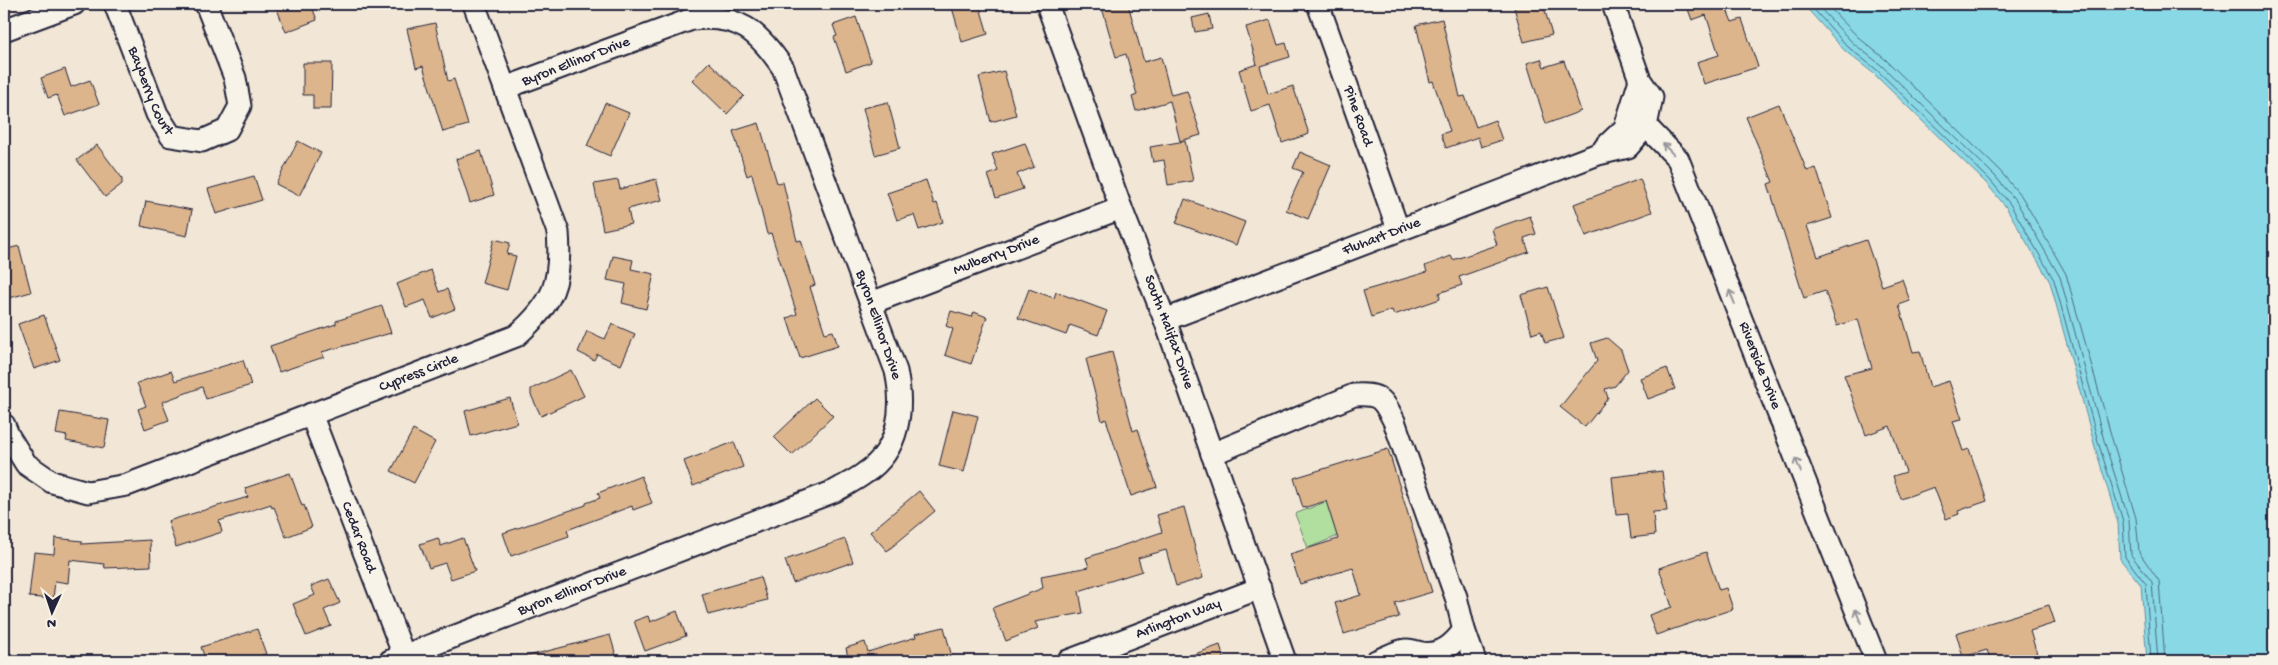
<svg xmlns="http://www.w3.org/2000/svg" width="2278" height="665" font-family="'Gochi Hand',sans-serif">
<style>
.green{fill:#b0df9f;stroke:#69806d}
.water{fill:#89d8e6;stroke:#608fa2}
.lines{fill:none;stroke-linecap:round;stroke-linejoin:round}
.shore{stroke:#4b6b7f;stroke-width:1}
.building{fill:#dcb58d;stroke:#22223b}
.minor-casing{stroke:#22223b;stroke-width:25}
.minor{stroke:#f7f3e8;stroke-width:21}
.oneway{stroke:#97959a}
.labels{text-anchor:middle;dominant-baseline:central;stroke-width:4;stroke-linejoin:round;paint-order:stroke}
.street-label{font-size:15px;fill:#22223b;stroke:#f7f3e8}
</style>
<rect width="100%" height="100%" fill="#f2e7d6"/>
<filter id="ink" filterUnits="userSpaceOnUse"><feTurbulence type="fractalNoise" baseFrequency=".02" numOctaves="2"/><feDisplacementMap in="SourceGraphic" scale="10" xChannelSelector="R" yChannelSelector="G"/><feConvolveMatrix kernelMatrix="1 2 1 2 8 2 1 2 1" color-interpolation-filters="sRGB"/></filter>
<g filter="url(#ink)">
<path class="green" d="M1330,500l13,34 -35,14 -13,-34z"/>
<path class="water" d="M1803,4h471v657h-127l-6,-76 -21,-26 -2,-36 -23,-76 -45,-165 -44,-75 -20,-24 -113,-110 -28,-22z"/>
<g class="lines">
<path class="shore" d="M1809,4l39,43 29,23 113,110 20,24 44,76 45,165 24,76 2,36 21,27 5,77
M1816,4l37,39 28,22 114,111 21,25 44,76 45,167 24,76 2,35 21,27 6,79
M1826,4l32,33 28,23 114,111 22,26 44,77 47,168 23,76 3,34 20,29 6,80"/>
</g>
<path class="building" d="M275,4h36l6,16 -31,12z
M951,4h28l9,30 -26,8z
M1101,4h27l16,58 17,-5 10,38 16,-4 14,44 -21,6 -10,-40 -34,10 -4,-14 5,-2 -11,-41 -10,3z
M1513,4h30l9,31 -28,7z
M1686,4h46l-6,3 6,15 10,-3 16,48 -54,17 -7,-22 22,-7 -13,-40 -14,5z
M1209,14l3,15 -17,3 -3,-14z
M856,17l15,45 -25,9 -12,-34 3,-1 -4,-11z
M1442,19l18,78 5,-1 11,31 19,-7 7,20 -21,7 -3,-10 -32,11 -5,-14 9,-3 -17,-50 -3,1 -14,-57z
M1270,20l8,25 8,-2 4,14 -30,9 8,28 25,-8 16,48 -27,9 -12,-38 -19,6 -12,-41 18,-6 -11,-37z
M435,23l13,58 6,-2 14,46 -25,7 -20,-66 -7,2 -9,-39z
M1541,59l3,8 20,-6 17,50 -35,13 -19,-61z
M709,62l35,34 -17,18 -35,-34z
M303,63h29l-1,46h-18v-14h-10z
M65,69l6,18 19,-7 9,24 -34,12 -8,-21 -9,3 -7,-20z
M1004,71l12,44 -25,7 -12,-45z
M888,102l12,46 -25,7 -12,-47z
M605,103l24,10 -19,43 -23,-10z
M1779,104l28,67 9,-3 16,50 -25,8 11,31 48,-17 16,46 20,-7 8,22 -11,4 14,47 7,-1 10,36 19,-6 13,38 -9,2 10,30 6,-2 18,52 -29,10 1,3 -13,5 -12,-32 -33,12 -8,-23 13,-4 -16,-46 -24,9 -22,-60 28,-7 -14,-49 -21,7 -12,-35 -21,7 -36,-114 5,-2 -27,-65z
M759,123l18,60 6,-1 14,59 4,-1 14,45 -5,2 15,46 8,-2 5,15 -38,12 -13,-40 10,-4 -26,-81 -4,1 -15,-60 -5,2 -14,-45z
M298,141l23,12 -22,43 -23,-12z
M1185,141l8,40 -25,4 -4,-25 -11,2 -3,-15z
M1025,143l9,24 -17,7 6,15 -27,9 -8,-23 10,-4 -6,-17z
M97,145l25,33v6l-17,13 -28,-37z
M481,151l13,44 -24,8 -14,-44z
M1300,152l31,13 -23,54 -22,-9 17,-38 -10,-4z
M254,176l8,24 -46,14 -8,-25z
M656,179l6,21 -34,9 3,15 -28,6 -9,-46 24,-4 2,9z
M1640,179l12,33 -66,24 -12,-32z
M926,180l8,24 3,-1 6,19 -24,8 -5,-15 -17,5 -10,-27z
M1185,199l60,23 -9,23 -60,-22z
M146,201l46,9 -5,26 -46,-10z
M1530,216l6,18 -12,4 5,14 -70,25 3,8 -23,8 1,6 -46,16 -2,-5 -21,7 -8,-26 64,-19 -2,-6 26,-10 2,4 44,-15 -5,-16z
M494,239l16,4 -3,11 9,2 -9,34 -25,-7z
M19,246l12,46 -25,7 -2,-10v-39z
M613,256l20,4 -2,9 23,5 -8,35 -24,-6 4,-19 -19,-4z
M431,270l8,22 8,-3 8,20 -23,9 -7,-18 -19,7 -9,-23z
M1548,287l16,51 -19,5 -4,-12 -9,3 -11,-39z
M1029,289l25,9 2,-6 51,19 -9,24 -28,-10 -4,10 -48,-17z
M382,306l9,27 -69,19 2,5 -45,15 -9,-26 66,-22v-3z
M951,311l21,6 2,-5 13,5 -16,47 -26,-9 8,-26 -7,-3z
M44,315l16,45 -26,9 -16,-45z
M612,324l23,10 -14,31 -24,-11 -3,6 -16,-8 9,-21 18,8z
M1607,338l14,12 7,20 -13,16 -10,3 3,9 -23,29 -25,-20 37,-46 -6,-18z
M1112,352l21,79 5,-2 19,58 -26,9 -25,-77 -4,2 -16,-62z
M243,360l8,25 -45,14 -4,-12 -40,15 7,18 -24,9 -7,-20 8,-3 -9,-23 34,-12 4,10z
M1667,368l8,21 -27,10 -8,-21z
M571,370l13,26 -43,20 -10,-21v-6z
M510,398l7,25 -46,13 -6,-25z
M815,398l18,18 -41,39 -18,-18z
M953,410l25,6 -14,56 -25,-6z
M60,412l49,8 -5,28 -38,-7 1,-5 -11,-2z
M413,430l22,12 -21,41 -23,-12z
M734,442l9,25 -50,19 -9,-25z
M1388,449l44,143 -37,11 4,14 -55,17 -9,-31 26,-8 -8,-27 -53,16 -10,-30 48,-15 -12,-38 -23,7 -9,-30z
M1662,471l5,40 -14,1 2,23 -24,3 -3,-24 -12,1 -4,-38z
M290,473l12,33 2,-1 8,22 -26,10 -12,-30 -2,1 -1,-4 -52,17 3,11 -46,15 -8,-26 80,-24 -3,-9z
M641,476l11,27 -19,7 -1,-4 -65,24 2,6 -58,20 -8,-23 83,-28v-2l14,-5 -2,-5z
M919,491l16,20 -48,40 -17,-19z
M1184,507l19,71 -27,8 -10,-36 -28,8 4,13 -63,20 4,22 -48,9 3,6 -32,13 -14,-33 51,-20 -2,-12 48,-9 -3,-9 76,-26 -5,-17z
M55,538l27,3v3l68,-4 1,26 -46,2 -1,-4 -34,-4 -2,23 -13,-2 -2,18 -24,-2 5,-45 20,2z
M438,538l3,8 22,-8 12,33 -24,8 -6,-16 -16,5 -9,-24z
M845,539l8,23 -60,21 -8,-23z
M1706,552l13,38 7,-2 7,21 -77,26 -7,-20 23,-8 -13,-39z
M760,577l7,23 -59,15 -6,-21z
M329,579l11,24 -16,7 7,16 -25,10 -13,-32 22,-9 -4,-9z
M2049,605l6,18 -25,8 9,30h-48l-4,-11 -24,7 -7,-24z
M677,611l9,25 -41,15 -11,-30 14,-5 2,6z
M944,627l9,34h-104l-3,-13 19,-6 3,10 48,-15 -1,-3z
M257,629l9,25 -24,7h-36l-5,-14z
M610,635l7,24 -9,2h-80v-5z
M1220,645l5,16h-44v-2z"/>
<g class="lines">
<g class="minor-casing">
<g id="minor">
<path id="s1" d="M115,4l42,110 14,22 31,5 25,-11 13,-24 -5,-28 -29,-74"/>
<path id="s2" d="M1047,4l74,204 44,112 120,341"/>
<path id="s3" d="M1318,4l80,225"/>
<path d="M1613,4l27,76 12,17 -6,29"/>
<path d="M4,30l70,-26"/>
<path id="s4" d="M1646,126l32,33 198,502"/>
<path d="M1605,147l20,-19 15,-48"/>
<path id="s5" d="M871,303l250,-95"/>
<path id="s6" d="M1165,320l433,-166 30,-7 18,-21"/>
<path id="s7" d="M311,414l95,247"/>
<path id="s8" d="M4,425l4,10 18,29 26,18 36,10 39,-7 389,-149c38,-33 46,-54 42,-104l-84,-228"/>
<path d="M1212,454l142,-59c26,-2 29,4 40,26l62,176 8,33 11,31"/>
<path id="s9" d="M390,661l445,-170c10,-6 21,-11 30,-18 35,-23 39,-65 31,-102l-113,-303c-25,-37 -44,-54 -91,-49l-187,69"/>
<path id="s10" d="M1068,661l192,-73"/>
<path d="M1376,661c9,-3 20,-10 30,-11 4,-1 11,2 15,3 20,3 32,-8 43,-23"/>
</g>
</g>
<use href="#minor" class="minor"/>
</g>
<defs><path id="oneway-shaft" d="M-6 0H5M1.5-3L5.5 0L1.5 3" fill="none" stroke-width="1.6" stroke-linecap="round" stroke-linejoin="round" transform="scale(1.25)"/></defs>
<g class="oneway">
<use href="#oneway-shaft" transform="translate(1668 149) rotate(-134)"/>
<use href="#oneway-shaft" transform="translate(1732 297) rotate(-112)"/>
<use href="#oneway-shaft" transform="translate(1798 465) rotate(-112)"/>
<use href="#oneway-shaft" transform="translate(1858 616) rotate(-112)"/>
</g>
</g>
<g class="labels">
<g class="street-label">
<text transform="translate(576 62) rotate(-21)">Byron Ellinor Drive</text>
<text stroke="none"><textPath href="#s1" startOffset="94">Bayberry Court</textPath></text>
<text stroke="none"><textPath href="#s3" startOffset="119">Pine Road</textPath></text>
<text stroke="none"><textPath href="#s6" startOffset="232">Fluhart Drive</textPath></text>
<text stroke="none"><textPath href="#s5" startOffset="134">Mulberry Drive</textPath></text>
<text transform="translate(878 325) rotate(71)">Byron Ellinor Drive</text>
<text stroke="none"><textPath href="#s2" startOffset="350">South Halifax Drive</textPath></text>
<text stroke="none"><textPath href="#s4" startOffset="268">Riverside Drive</textPath></text>
<text stroke="none"><textPath href="#s8" startOffset="466">Cypress Circle</textPath></text>
<text stroke="none"><textPath href="#s7" startOffset="132">Cedar Road</textPath></text>
<text stroke="none"><textPath href="#s9" startOffset="195">Byron Ellinor Drive</textPath></text>
<text stroke="none"><textPath href="#s10" startOffset="118">Arlington Way</textPath></text>
</g>
</g>
<rect width="2278" height="665" fill="none" stroke="#f7f3e8" stroke-width="20"/>
<rect x="10" y="10" width="2258" height="645" fill="none" stroke="#22223b" stroke-width="2" filter="url(#ink)"/>
<g transform="translate(52 612) rotate(183)" stroke="#f7f3e8" stroke-width="4" paint-order="stroke">
<path d="M0-4L9 19L0 12L-9 19Z" fill="#22223b"/>
<text y="-8" font-size="14" font-weight="bold" text-anchor="middle" fill="#22223b">N</text>
</g>
</svg>
